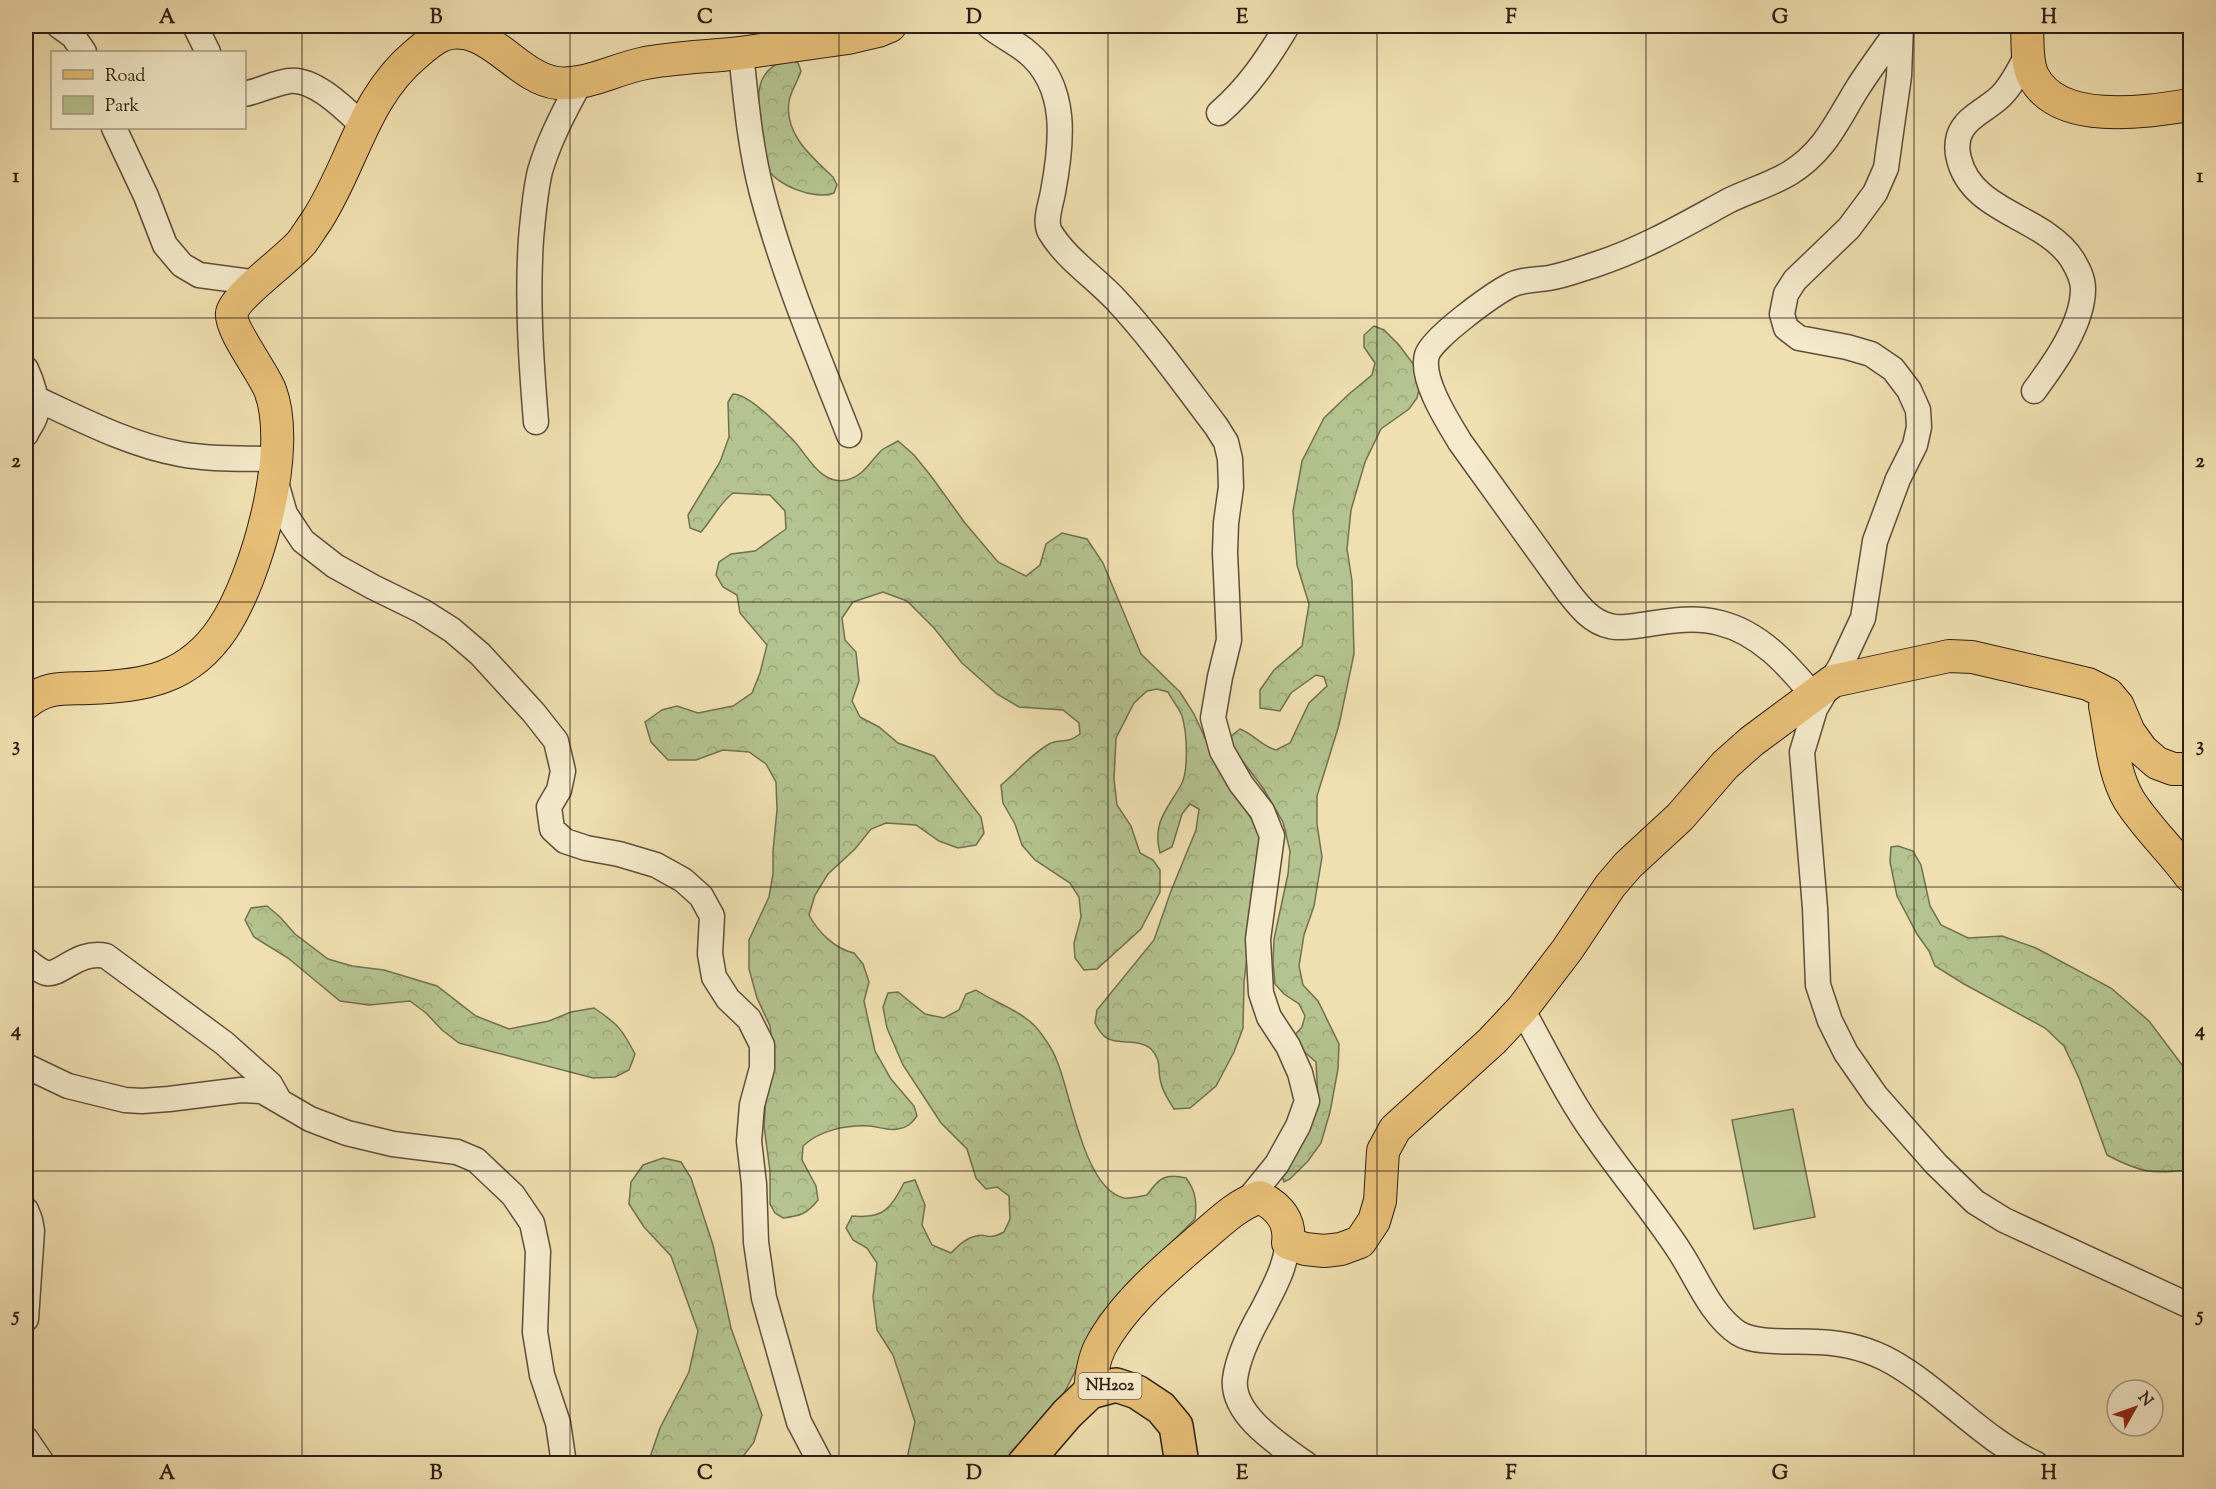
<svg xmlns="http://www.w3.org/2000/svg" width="2216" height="1489" font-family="'Sorts Mill Goudy',serif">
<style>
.green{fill:#b4c38f;stroke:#707052;stroke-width:1.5}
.forest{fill:url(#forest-crowns);stroke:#707052;stroke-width:1.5}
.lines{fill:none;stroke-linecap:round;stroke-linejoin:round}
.minor-casing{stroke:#5e4e3b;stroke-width:27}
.major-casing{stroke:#2d1d14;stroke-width:34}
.highway-casing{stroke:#2d1d14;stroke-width:36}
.minor{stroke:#f5ebcc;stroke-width:24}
.major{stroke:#e8c078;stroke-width:32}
.highway{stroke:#e8c078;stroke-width:33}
.grid{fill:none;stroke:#2d1d14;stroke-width:1.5;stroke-opacity:0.55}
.labels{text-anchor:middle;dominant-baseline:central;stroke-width:6;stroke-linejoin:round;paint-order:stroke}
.shield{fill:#f5ebcc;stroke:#695b4b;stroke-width:1.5}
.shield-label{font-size:16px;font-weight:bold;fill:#2d1d14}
.neatline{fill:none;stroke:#2d1d14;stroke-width:2}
.grid-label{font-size:20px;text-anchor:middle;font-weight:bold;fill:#2d1d14}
</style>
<defs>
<pattern id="forest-crowns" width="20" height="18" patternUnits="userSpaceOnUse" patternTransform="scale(1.5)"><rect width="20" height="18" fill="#b4c38f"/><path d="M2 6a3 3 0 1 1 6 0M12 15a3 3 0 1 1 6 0" fill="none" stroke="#9ba77a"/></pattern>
</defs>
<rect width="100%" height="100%" fill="#f0e0b1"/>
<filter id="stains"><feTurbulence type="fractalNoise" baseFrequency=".00333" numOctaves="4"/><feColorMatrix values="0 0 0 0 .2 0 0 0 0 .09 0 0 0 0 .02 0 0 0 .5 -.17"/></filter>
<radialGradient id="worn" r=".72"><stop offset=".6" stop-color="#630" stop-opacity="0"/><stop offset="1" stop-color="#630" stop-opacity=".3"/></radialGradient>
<path class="green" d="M1793,1109l22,108 -61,12 -22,-109z"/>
<path class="forest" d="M790,58l8,5 3,8c-3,10 -11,21 -12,31 -5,32 23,55 44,75l4,8 -3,8c-18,8 -60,-8 -68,-27 -3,-9 -3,-23 -4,-32 -4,-34 -12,-63 28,-76z
M1374,326l10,4 15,15 15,20 6,21 -3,12 -8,11 -28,20 -16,33 -14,48 -4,39 5,32 2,73 -15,71 -22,71v28l5,33 -8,49 -10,29 -5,31 4,19 15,16 21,43 -1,25 -8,43 -9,31 -13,18 -18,18 -6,3 -2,-6 36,-76 -2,-38 -17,-15 -4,-12 7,-8 3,-11 -6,-12 -15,-10 -9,-10 -2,-22 1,-23 14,-65 2,-23 -7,-29 -20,-34 -31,-41 -1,-11 9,-7c15,6 20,16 36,21l14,-7 19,-40 18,-17 -3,-9 -8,-2 -25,18 -11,18 -20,-3v-18l14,-20 28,-24 7,-42 -12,-39 -4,-54 9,-50 22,-43 25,-24 23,-19 3,-12 -11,-16v-12z
M733,394c17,0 49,35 61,47 14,15 27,45 53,39 18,-5 23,-19 35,-30 4,-3 11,-6 16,-9l16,14 17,21 34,47 33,39 28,14 14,-11 6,-21 16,-11 25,6 16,24 38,91 39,38 14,22 24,52 38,60 5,16 -17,140 -1,46 -9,24 -18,34 -26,22 -16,1c-6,-10 -12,-18 -14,-30 -2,-11 1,-20 -9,-30 -13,-12 -37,-2 -48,-14 -4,-4 -6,-8 -8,-12l2,-13 57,-70 17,-49 25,-61 3,-21 -9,-5 -8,10 -10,33 -12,6c-8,-31 7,-43 21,-68 8,-14 6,-53 1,-69 -3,-8 -10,-16 -14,-24l-11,-3 -10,2 -13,12 -18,35 -2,41 3,26 14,21 9,27 13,7 7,10v22l-19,37 -44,40 -13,1 -9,-12 -1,-15 7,-26 -2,-20 -9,-14 -35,-23 -13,-15 -7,-21 -12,-21 -2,-18c16,-13 29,-30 48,-41 11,-6 17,1 31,-10l-1,-11 -16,-13 -44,-3 -22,-13 -35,-31 -28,-35 -27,-27 -24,-9 -30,10 -11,16 3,22 11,12 3,29 -7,20 8,16 19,10 19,16 36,13 47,61 3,16 -8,12 -18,3 -19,-7 -23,-16 -30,-2 -15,6 -16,20 -27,25 -13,21 -6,20c9,17 26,34 45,38l9,11 6,18 -5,19 11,50 16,28 23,27 3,10c-5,7 -10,12 -19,13 -9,2 -19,-2 -28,-3 -24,-1 -50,4 -67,20l-1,14 14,26 2,14c-11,14 -18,16 -35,18l-8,-5 -5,-9v-33l-6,-45 2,-30 7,-45 -3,-25 -13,-28 -8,-29v-29l20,-43 4,-23v-23l4,-41 -1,-28 -10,-18 -17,-12 -26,-2 -27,10h-28l-17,-18 -6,-20 17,-12 15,-4 21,7 35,-7 19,-13 8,-20 7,-28 -27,-32 -3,-18 -14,-8 -7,-12 3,-13 12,-8 24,-3 31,-22 -1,-18 -15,-16 -37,-2c-15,12 -19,24 -32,39l-11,-4 -2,-13 32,-53 9,-25 -1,-35z
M1898,846l15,5 8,14 9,41 11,19 27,13 34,-2 34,12 75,40 38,33 33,44 8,6v99c-38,4 -49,3 -83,-15l-28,-77 -15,-32 -19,-18 -81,-44 -29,-18 -6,-15 -12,-17 -20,-38 -7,-34 1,-15z
M267,906l13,11 15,17 33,25 24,7 32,4 53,16 39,30 33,13 40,-8 22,-9 23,-4c24,16 28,21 41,46l-6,16 -14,7 -22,1 -134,-35 -17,-13 -16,-17 -16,-12 -41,4 -29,-4 -52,-43 -34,-21 -9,-17 6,-12z
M976,990c18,12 43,20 59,36 8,9 18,24 22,35 14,33 27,128 67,137 6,1 17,-2 23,-3 12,-17 18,-22 39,-17 10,13 11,25 9,41l-31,31 -84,112 -19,37 -26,34 -29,30h-100l9,-41 -22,-67 -16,-25 -4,-33 4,-34 -10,-15 -14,-8 -7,-12 6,-12c32,3 38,-7 52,-33l11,-3 10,25 -3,20 10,20 19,8c7,-7 15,-15 25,-17 12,-3 11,5 28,-4l6,-13 -1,-23 -12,-9 -11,2 -10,-11 -9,-29 -26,-26 -38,-58 -16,-37 -4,-21 5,-14 10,-1 27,22 19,4 15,-8 7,-16z
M663,1158l18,4 10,16 22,67 18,83 31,87 -8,27 -16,21h-90l12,-35 29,-56 9,-41 -27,-75 -27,-29 -15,-23 2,-22 12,-17z"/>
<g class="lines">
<g class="minor-casing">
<path id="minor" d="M59,26l14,10 11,16
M195,26l13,26
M989,26c12,10 26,16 38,26 42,34 35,92 26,140 -2,12 -9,29 -3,40 16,27 46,46 67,69 36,39 67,83 99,125l10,16 4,17 1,28 -5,36 -1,30 4,87 -9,37 -7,41 9,33 19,33 21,27 10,25 -14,103 3,54 8,24 19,29 12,27 7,28 -9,25 -21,38 -30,37
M1901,26l-2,50 -9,63 -4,29 -11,25 -26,35 -54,52 -9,14 -4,20 4,14 13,10 48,9 24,7 22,15 16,21 9,20 1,17 -4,18 -17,34 -23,62 -12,77 -22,47 -26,44 -13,43 13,156 3,77 12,36 16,32 30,43 60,68 39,38 29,18 186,86
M741,53c5,47 9,94 21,140 22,83 56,163 87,242
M2028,53c-8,15 -15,31 -27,43 -13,13 -36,21 -42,40 -2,7 -2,16 0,23 13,54 85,57 113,100 6,10 11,19 11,30 0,35 -29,75 -49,102
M244,94c16,-3 30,-11 45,-13 25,-4 57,29 74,45
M1219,113c29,-25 49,-55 68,-87
M114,128l32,68 19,49 17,20 17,10 59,8
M26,369c6,13 13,32 9,48 -2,6 -7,12 -9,17
M35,398c47,22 95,47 145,56 31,6 65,4 96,5
M536,422c-5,-62 -9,-121 -5,-183 2,-22 4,-47 9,-68 9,-31 24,-60 40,-88
M275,479l10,35 18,27 32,25 38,21 49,24 30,19 28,24 54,59 22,28 7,30 -4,19 -10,17 3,22 13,12 21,7 33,6 37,11 27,15 18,16 11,20 -2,38 4,23 14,22 21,20 13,26v23l-10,37 -3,36 5,43 2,58 8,56 35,124 22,42
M1813,695c-26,-31 -53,-62 -93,-72 -26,-7 -52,-2 -78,2 -9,1 -23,4 -32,1 -19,-4 -31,-20 -42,-34l-108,-150c-12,-20 -40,-63 -33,-87 5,-17 65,-60 82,-69 12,-7 28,-6 40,-8 17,-3 32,-9 48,-14 48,-16 87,-39 131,-63 20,-10 42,-16 62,-28 35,-22 46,-50 67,-84 14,-22 29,-42 44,-63
M26,960c5,4 13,11 20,13 15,3 31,-23 60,-17l118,87 46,41 9,16
M1522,1009c24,43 46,89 75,129 27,39 58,75 83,114 17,26 31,63 58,81 19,12 57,7 80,9 26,1 51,7 74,20 51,29 90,77 144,102
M26,1066l42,20 57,14 17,1 27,-2 72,-9 21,1 48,28 37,14 46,11 64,8 19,8 37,35 19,28 6,28 -3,81 7,43 16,48 6,41
M26,1210l4,10 2,11 -6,88
M1288,1243c-3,26 -15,46 -26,68 -12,21 -24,45 -27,68 -4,36 46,67 71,85
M26,1439l17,25"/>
</g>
<g class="major-casing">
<path id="major" d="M2027,26c1,15 -1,36 6,50 25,50 112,36 157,29
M26,703c21,-17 37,-14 63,-15 56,-2 100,-9 134,-60 34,-51 70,-179 47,-238 -7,-18 -41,-62 -38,-77 3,-17 56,-54 70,-71 5,-7 10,-15 15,-22 36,-56 46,-122 99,-166 8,-7 17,-15 27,-19 44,-15 73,43 114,48 29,3 56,-13 84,-19 33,-7 67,-7 100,-11 36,-5 71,-10 107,-15l30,-7 12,-5
M2105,706c6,30 8,67 24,94 17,27 42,50 61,76
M1090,1392c1,-15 3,-31 10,-45 22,-42 65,-78 100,-108 19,-16 36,-34 60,-42 19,10 31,24 28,46l17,6 19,2 17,-2 19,-7 14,-21 6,-20 3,-50 12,-22 97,-88 30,-32 45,-59 43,-64 18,-21 52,-48 45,-52 27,-24 81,-60 116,-25 23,1 95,22 21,5 20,10 10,12 11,26 13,18 15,13 16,6h17"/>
</g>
<g class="highway-casing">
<path id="highway" d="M1024,1464l43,-50 23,-22 26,-7 21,7 24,16 15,18 6,38"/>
</g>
<use href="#minor" class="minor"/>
<use href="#major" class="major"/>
<use href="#highway" class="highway"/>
</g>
<path class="grid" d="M302,26v1438M570,26v1438M839,26v1438M1108,26v1438M1377,26v1438M1646,26v1438M1914,26v1438M26,318h2164M26,602h2164M26,887h2164M26,1171h2164"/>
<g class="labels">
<rect class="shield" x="1078.5" y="1373" width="63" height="26" rx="4.5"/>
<g class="shield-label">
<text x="1110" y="1386">NH202</text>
</g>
</g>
<rect width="2216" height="1489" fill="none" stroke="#f0e0b1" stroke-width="66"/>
<rect x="51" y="51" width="195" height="78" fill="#f5ebcc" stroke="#a59982" stroke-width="1.5"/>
<rect x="63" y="70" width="30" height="9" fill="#e8c078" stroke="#a59982" stroke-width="1.5"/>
<text x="105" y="81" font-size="18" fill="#2d1d14">Road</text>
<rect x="63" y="96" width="30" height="18" fill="#b4c38f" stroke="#a59982" stroke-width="1.5"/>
<text x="105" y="111" font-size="18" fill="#2d1d14">Park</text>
<g transform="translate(2135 1408) rotate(50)"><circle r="28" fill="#f5ebcc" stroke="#a59982" stroke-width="1.5"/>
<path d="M0-4.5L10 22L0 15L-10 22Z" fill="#8f2418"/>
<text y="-9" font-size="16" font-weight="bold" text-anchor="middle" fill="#2d1d14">N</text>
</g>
<rect x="33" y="33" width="2150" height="1423" class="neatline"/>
<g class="grid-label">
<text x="167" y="23">A</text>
<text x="436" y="23">B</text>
<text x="705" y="23">C</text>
<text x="974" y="23">D</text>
<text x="1242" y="23">E</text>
<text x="1511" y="23">F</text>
<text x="1780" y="23">G</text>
<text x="2049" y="23">H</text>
<text x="16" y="182">1</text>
<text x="2200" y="182">1</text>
<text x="16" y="467">2</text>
<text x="2200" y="467">2</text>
<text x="16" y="751">3</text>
<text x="2200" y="751">3</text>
<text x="16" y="1036">4</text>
<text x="2200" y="1036">4</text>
<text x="16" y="1321">5</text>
<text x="2200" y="1321">5</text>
<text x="167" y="1479">A</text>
<text x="436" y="1479">B</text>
<text x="705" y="1479">C</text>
<text x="974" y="1479">D</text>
<text x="1242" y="1479">E</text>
<text x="1511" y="1479">F</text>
<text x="1780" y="1479">G</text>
<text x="2049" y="1479">H</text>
</g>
<rect width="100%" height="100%" filter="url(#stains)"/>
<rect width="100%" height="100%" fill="url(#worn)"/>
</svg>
